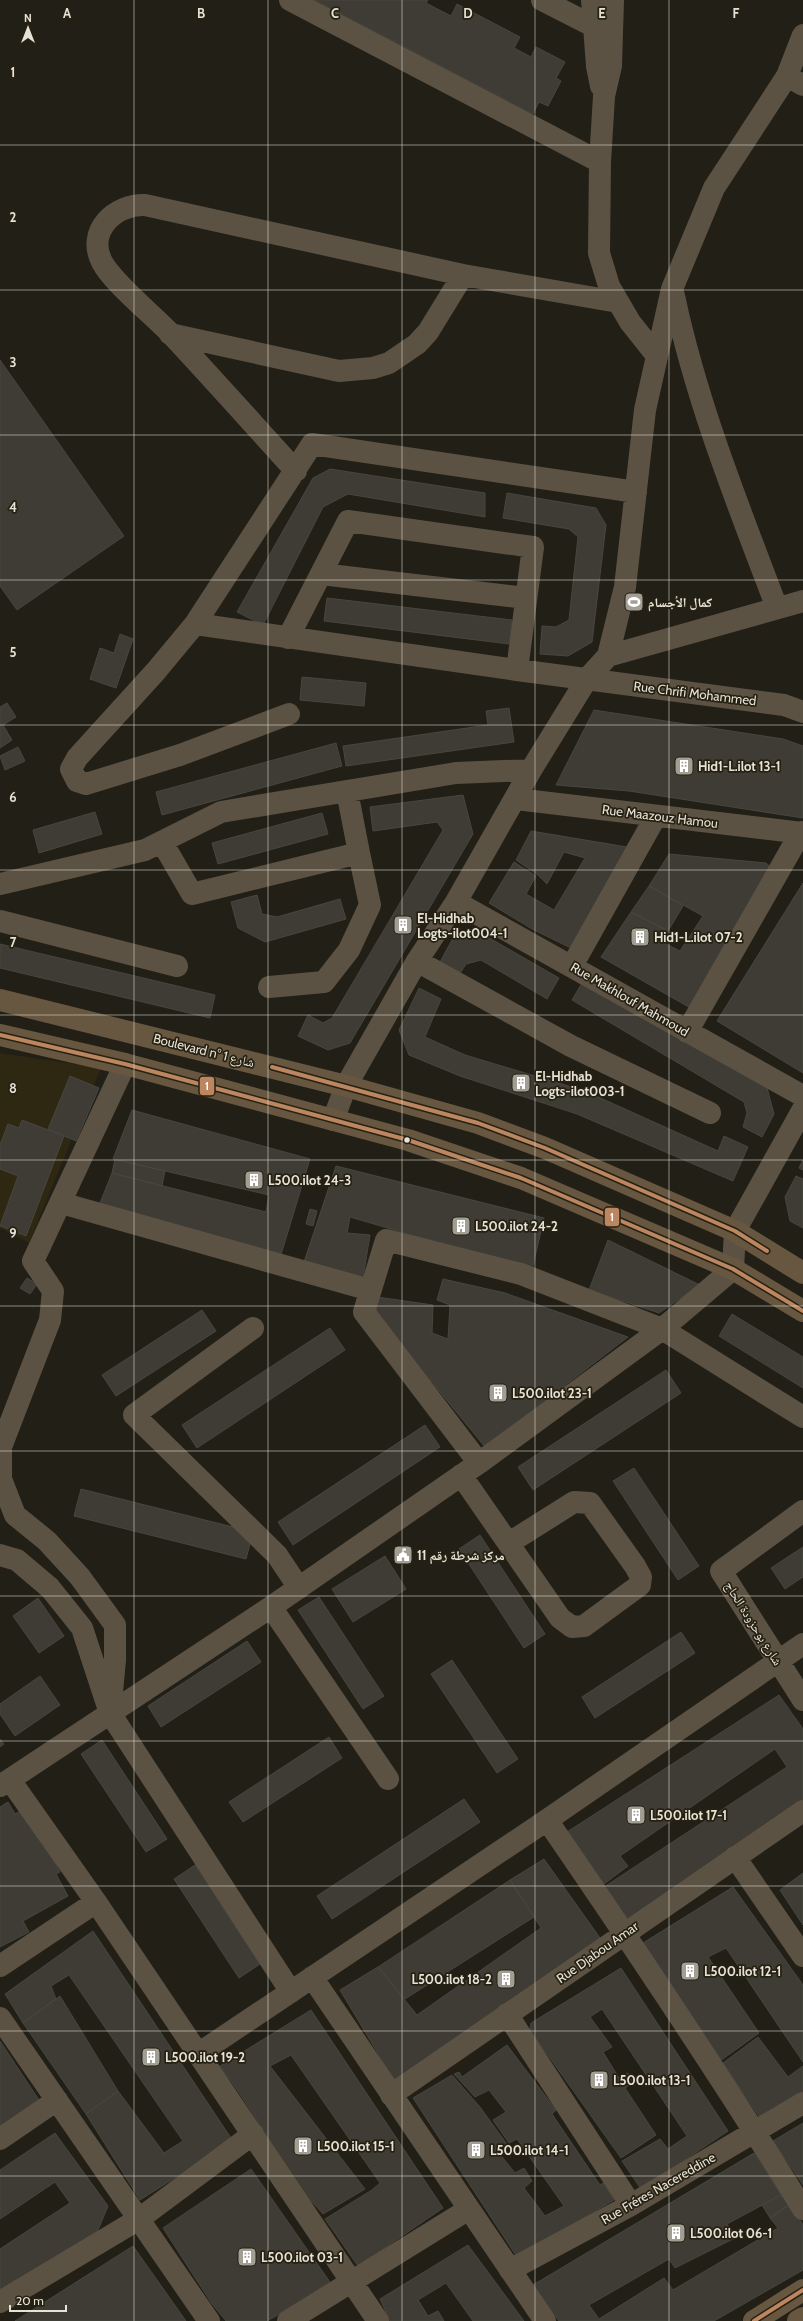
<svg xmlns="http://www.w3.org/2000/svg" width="803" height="2321" font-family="Cabin,'Noto Naskh Arabic',sans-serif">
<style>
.built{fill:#2e2712}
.building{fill:#3e3c35;stroke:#47463f}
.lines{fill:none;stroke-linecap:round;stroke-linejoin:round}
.minor{stroke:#5c5244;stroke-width:22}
.major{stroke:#675740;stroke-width:22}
.bus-1-casing{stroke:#272112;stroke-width:7}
.bus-1{stroke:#bb8660;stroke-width:4}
.grid{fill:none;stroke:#e5e2d8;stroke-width:1;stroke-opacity:0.55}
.bus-dot{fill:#e5e2d8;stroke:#272112;stroke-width:1.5}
.labels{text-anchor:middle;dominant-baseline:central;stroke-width:3.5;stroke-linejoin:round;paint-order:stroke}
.poi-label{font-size:13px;font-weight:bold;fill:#e5e2d8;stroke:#272112;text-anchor:start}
.street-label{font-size:13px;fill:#e5e2d8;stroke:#272112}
.grid-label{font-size:13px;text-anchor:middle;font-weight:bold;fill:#e5e2d8;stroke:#272112;stroke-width:3.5;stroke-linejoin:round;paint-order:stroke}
.line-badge{stroke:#272112;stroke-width:1.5}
.badge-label{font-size:11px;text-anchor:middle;font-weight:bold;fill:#fff}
</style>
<rect width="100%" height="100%" fill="#221f17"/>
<path class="built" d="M0,1053l101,15 -72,175 -29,-15z"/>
<path class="building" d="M315,0h113l-2,3 25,13 6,-12 63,33 -6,11 17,9 5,-10 29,15 -9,16 5,3 -13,25 -9,-4 -6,12z
M0,360l124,176 -107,74 -17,-24z
M330,469l155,24v24l-137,-23 -25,13 -60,118 -26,-13 76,-134z
M507,493l89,15 10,17 -14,117 -24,14 -28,-2 2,-28 14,1 13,-7 9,-83 -9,-8 -66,-11z
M327,598l185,22 -3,24 -185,-23z
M120,634l13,5 -17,49 -26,-9 10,-31 14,5z
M302,677l64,6 -2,23 -64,-6z
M7,703l9,14 -13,8 9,15 -12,8v-41z
M509,708l5,34 -168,24 -3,-20 145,-21 -2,-14z
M594,710l189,29 20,7v72l-174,-27 -73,-6z
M336,743l6,23 -180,49 -6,-23z
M18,747l7,14 -20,9 -5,-14z
M463,795l10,39 -123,209 -22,7 -30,-14 10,-21 15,8 9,-5 111,-188 -6,-8 -64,9 -3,-24z
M95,812l7,22 -63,19 -6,-23z
M322,813l6,21 -110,30 -6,-21z
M531,831l102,17 -60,101 -41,-20 -43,-26 25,-41 22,14 -10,18 28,16 31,-52 -21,-6 -17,32 -9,-9 -22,-15z
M669,854l97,9 8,7 -80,140 -93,-53 30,-45 37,19 -6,11 18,9 23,-35 -54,-30z
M803,883v190l-86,-52z
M649,886l34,20 -15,25 -37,-19z
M257,895l5,19 15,3 63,-18 6,20 -81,23 -27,-14 -7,-26z
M479,932l80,46 -12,21 -66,-39 -15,4 -7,11 -19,-13 13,-24z
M0,944l215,51 -5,23 -210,-50z
M585,978l181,106 8,30 -12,23 -19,-10 4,-14 -3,-11 -172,-102z
M419,988l22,11 -16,38 40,18 120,36 133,60 6,-15 24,11 -15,34 -156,-67 -117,-38 -51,-21 -10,-25z
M70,1076l29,12 -23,53 -28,-12z
M132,1110l178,49 -30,99 -182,-50 14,-35 154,39 3,-17 -156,-36z
M22,1120l42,16 -38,100 -26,-10 18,-50 -18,-7v-24l8,-21 11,4z
M115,1159l50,12 -3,15 -50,-13z
M803,1160v10l-4,-2z
M336,1166l208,52 -12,52 -182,-53 -3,16 23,2 -7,43 -59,-16z
M796,1176l7,3v49l-13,-7 -5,-24z
M310,1209l7,2 -4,15 -7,-2z
M608,1240l92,45 -41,28 -70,-23z
M27,1278l10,6 -7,10 -10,-6z
M443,1279l62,14 123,44 -143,110 -109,-133 1,-17 56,8 -1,28 16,6 2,-34 -13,-5z
M202,1310l14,21 -100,65 -14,-21z
M732,1314l71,43v31l-84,-52z
M330,1328l15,22 -148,98 -15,-23z
M666,1370l15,23 -148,97 -15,-23z
M425,1425l15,22 -147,98 -15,-23z
M634,1468l65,98 -21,14 -65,-99z
M81,1489l172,43 -7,27 -172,-43z
M480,1535l65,99 -21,14 -65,-99z
M803,1547v30l-18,12 -14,-21z
M385,1556l21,33 -53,33 -21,-33z
M319,1597l65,99 -21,13 -65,-99z
M38,1598l26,38 -25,17 -26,-37z
M681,1632l14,21 -100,65 -13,-21z
M247,1641l14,21 -100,65 -13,-21z
M452,1660l66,99 -21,14 -66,-99z
M40,1676l20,29 -45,31 -15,-22v-10z
M779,1695l24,34v70l-176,124 -23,-36 183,-120 -12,-18 -155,107 8,10 -24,18 -37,-52z
M329,1737l13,21 -99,64 -14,-20z
M0,1739l4,5 -4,3z
M102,1740l65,99 -21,13 -65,-98z
M464,1799l16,23 -148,97 -15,-23z
M8,1802l7,12 9,-5 36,63 -4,2 12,22 -45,25 6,11 -29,15v-140z
M544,1859l56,79 -205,144 -55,-92 38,-23 39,48 124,-87 -31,-48z
M195,1865l65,99 -21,14 -65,-99z
M803,1873v52l-23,-35z
M510,1880l24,37 -129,82 -27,-32z
M733,1887l70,98v77l-77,-114 -18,9 51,76 -39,28 -77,-118z
M93,1931l140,210 -93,59 -54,-86 32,-23 46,62 19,-12 -114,-166 -18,11 5,13 -33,24 -18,-29z
M621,1968l107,163 -87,58 -19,-28 38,-22 8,10 19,-13 -85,-127 -12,8 22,30 -9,5 16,26 9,-5 5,9 -8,6 31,47 -35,23 -91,-128 1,-7z
M60,1996l58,95 -32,23 -63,-91z
M311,2010l132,198 -85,58 -33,-47 47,-29 8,-7 -89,-128 -21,11 95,123 -42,25 -19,-21 -64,-99 -20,-28z
M758,2037l30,40 15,-11v26l-41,29 -39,-58z
M0,2041l39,59 -39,27z
M507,2045l49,65 -4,4 48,71 3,-2 11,17 -97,57 -104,-159 39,-23 28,32 29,40 -10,6 16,20 9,-5 8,13 -8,7 21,28 19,-10 -47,-67 -8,4 -16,-23 13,-8 -17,-22 -14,7 -21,-23 5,-2 3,5z
M803,2123v62l-30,-44z
M55,2133l53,73 -12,29 -96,58v-44l70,-46 -15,-21 -55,37v-49z
M754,2153l27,42 -54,29 8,14 -60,30 -6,-9 -80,46 10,14 65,-41 9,12 105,-62 -8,-10 20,-14 13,21v45l-89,51h-155l-26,-36z
M251,2169l81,116 -65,36h-41l-14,-17 -49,-76z
M781,2195l9,9 -20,14 -8,-13z
M468,2245l56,76h-51l-27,-38 -28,17 10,16 10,-5 6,10h-54l-10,-22z
M133,2246l53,75h-171z"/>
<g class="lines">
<path class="minor" d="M290,0l310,162
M542,0l51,26
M592,0l5,66 4,20
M613,0l-2,66 -7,30 -4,66 -1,91 10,33 21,36 27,34
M787,76l16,9
M674,296c23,108 64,209 103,312
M170,334l169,37 34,-3 16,-5 28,-19 11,-12 35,-57
M296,471c-42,-46 -83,-92 -125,-137 -17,-18 -59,-52 -69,-72 -16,-31 13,-58 43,-57l318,70 155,27
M636,492l-324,-48 -117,180 322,46 267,35 19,7
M321,574l205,24
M195,624l-39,47 -79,87 -6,11 6,12 9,3 94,-29 109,-41
M288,638l60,-117 185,26 -16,123
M608,656l195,-55
M516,799l287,34
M162,842l30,52 167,-41 -12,-62
M0,884l145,-34 76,-38 235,-39 75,-3
M456,902l347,194
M0,921l177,45
M417,961l154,85 139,67
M572,966l84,-150
M269,987l55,-5 25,-32 21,-45 -11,-52
M687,1032l114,-200
M333,1120l13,-34 71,-125 39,-59 75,-132 56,-91 21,-23 17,-69 20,-177 27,-121 42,-101 73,-112 16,-41
M61,1203l309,87
M253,1328l-119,87 143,140 22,33
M479,1463l-115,-151 22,-72 135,34 141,55 141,88
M461,1475l99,143 12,9 12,-1 56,-41 1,-8 -6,-11 -45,-63 -16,-1 -65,41
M803,1511l-82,60 82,129
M0,1555l17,5 33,28 32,40 28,85 181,279
M271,1607l117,172
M110,1713l5,-53v-35l-35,-48 -33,-36 -32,-26 -14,-36v-32l49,-127 3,-29 -20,-30 92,-197
M10,1780l86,122 282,419
M0,1786l271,-179 208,-144 183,-134 71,-60 2,-38 68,-122
M547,1820c88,128 174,257 256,389
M735,1857l68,99
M0,1966l96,-64
M312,1977l233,344
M507,2014l124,191
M0,2018l209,303
M198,2054l349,-234 256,-176
M391,2095l412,-284
M0,2139l57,-39
M510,2270l121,-65 172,-102
M0,2302l139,-83 114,-85
M288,2321l181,-112"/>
<path class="major" d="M0,1000l346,86 132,37 67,25 190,83 68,42
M0,1035l125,29 283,76 113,38 212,91 70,42
M754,2321l49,-31
M798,2321l5,-3"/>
<g class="bus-1-casing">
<path id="bus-1" d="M0,1035l125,29 283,76 113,38 212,91 70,42
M272,1067l206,56 67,25 190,83 32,20
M754,2321l49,-31"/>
</g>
<use href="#bus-1" class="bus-1"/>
</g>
<path class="grid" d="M134,0v2321M268,0v2321M402,0v2321M535,0v2321M669,0v2321M0,145h803M0,290h803M0,435h803M0,580h803M0,725h803M0,870h803M0,1015h803M0,1160h803M0,1306h803M0,1451h803M0,1596h803M0,1741h803M0,1886h803M0,2031h803M0,2176h803"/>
<defs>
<g id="stadium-square" transform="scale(1)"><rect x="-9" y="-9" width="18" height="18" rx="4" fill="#a19e94" stroke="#272112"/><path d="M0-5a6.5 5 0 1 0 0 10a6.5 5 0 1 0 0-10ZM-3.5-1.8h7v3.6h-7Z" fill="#fff"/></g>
<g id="building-square" transform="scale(1)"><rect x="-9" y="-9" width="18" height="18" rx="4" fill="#a19e94" stroke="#272112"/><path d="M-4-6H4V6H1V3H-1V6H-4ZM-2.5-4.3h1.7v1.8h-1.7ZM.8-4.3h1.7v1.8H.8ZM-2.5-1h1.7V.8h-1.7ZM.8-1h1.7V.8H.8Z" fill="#fff"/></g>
<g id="civic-square" transform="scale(1)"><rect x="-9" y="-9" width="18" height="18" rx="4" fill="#a19e94" stroke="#272112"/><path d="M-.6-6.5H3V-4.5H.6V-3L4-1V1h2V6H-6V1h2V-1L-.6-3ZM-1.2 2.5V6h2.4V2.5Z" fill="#fff"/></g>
</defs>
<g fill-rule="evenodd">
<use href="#stadium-square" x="634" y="602"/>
<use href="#building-square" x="684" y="766"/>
<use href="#building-square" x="403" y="925"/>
<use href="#building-square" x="640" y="937"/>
<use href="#building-square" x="521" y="1083"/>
<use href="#building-square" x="254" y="1180"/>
<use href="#building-square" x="461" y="1226"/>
<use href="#building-square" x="498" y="1393"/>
<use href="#civic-square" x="403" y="1555"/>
<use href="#building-square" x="636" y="1815"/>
<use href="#building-square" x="690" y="1971"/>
<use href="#building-square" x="506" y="1979"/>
<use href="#building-square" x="151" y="2057"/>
<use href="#building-square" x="599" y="2080"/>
<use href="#building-square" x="303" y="2146"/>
<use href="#building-square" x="476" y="2150"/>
<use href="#building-square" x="676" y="2233"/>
<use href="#building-square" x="247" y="2257"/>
</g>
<circle class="bus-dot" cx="407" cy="1140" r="3.5"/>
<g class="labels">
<g class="poi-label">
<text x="648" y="602">كمال الأجسام</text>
<text x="698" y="766">Hid1-L.ilot 13-1</text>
<text x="417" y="918">El-Hidhab<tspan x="417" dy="15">Logts-ilot004-1</tspan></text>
<text x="654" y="937">Hid1-L.ilot 07-2</text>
<text x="535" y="1076">El-Hidhab<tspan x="535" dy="15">Logts-ilot003-1</tspan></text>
<text x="268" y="1180">L500.ilot 24-3</text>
<text x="475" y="1226">L500.ilot 24-2</text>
<text x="512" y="1393">L500.ilot 23-1</text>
<text x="417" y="1555">مركز شرطة رقم 11</text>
<text x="650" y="1815">L500.ilot 17-1</text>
<text x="704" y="1971">L500.ilot 12-1</text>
<text x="492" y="1979" text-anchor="end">L500.ilot 18-2</text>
<text x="165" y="2057">L500.ilot 19-2</text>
<text x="613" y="2080">L500.ilot 13-1</text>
<text x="317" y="2146">L500.ilot 15-1</text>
<text x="490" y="2150">L500.ilot 14-1</text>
<text x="690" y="2233">L500.ilot 06-1</text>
<text x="261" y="2257">L500.ilot 03-1</text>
</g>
<g class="street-label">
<text transform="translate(695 693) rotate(7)">Rue Chrifi Mohammed</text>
<text transform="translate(660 816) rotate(7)">Rue Maazouz Hamou</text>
<text transform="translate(630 999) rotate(30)">Rue Makhlouf Mahmoud</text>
<text transform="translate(204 1050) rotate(14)">Boulevard n° شارع 1</text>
<text transform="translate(754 1623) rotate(58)">شارع بوحزودة الحاج</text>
<text transform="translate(597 1952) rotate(-35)">Rue Djabou Amar</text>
<text transform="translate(658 2188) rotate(-30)">Rue Fréres Nacereddine</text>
</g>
</g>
<g class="grid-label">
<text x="67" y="18">A</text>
<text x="201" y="18">B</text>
<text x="335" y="18">C</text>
<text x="468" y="18">D</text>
<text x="602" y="18">E</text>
<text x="736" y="18">F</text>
<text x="13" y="77">1</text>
<text x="13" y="222">2</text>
<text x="13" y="367">3</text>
<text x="13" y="512">4</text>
<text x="13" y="657">5</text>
<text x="13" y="802">6</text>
<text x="13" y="947">7</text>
<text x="13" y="1093">8</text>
<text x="13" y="1238">9</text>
</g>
<g class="line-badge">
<rect x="199" y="1076" width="16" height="20" rx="4" fill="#bb8660"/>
<rect x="604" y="1207" width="16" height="20" rx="4" fill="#bb8660"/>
</g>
<g class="badge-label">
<text x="207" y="1090">1</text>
<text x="612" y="1221">1</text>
</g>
<g transform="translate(28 28)" stroke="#272112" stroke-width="3" paint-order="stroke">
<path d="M0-3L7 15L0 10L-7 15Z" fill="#e5e2d8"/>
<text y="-6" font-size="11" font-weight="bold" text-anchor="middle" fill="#e5e2d8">N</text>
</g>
<path d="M10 2305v6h56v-6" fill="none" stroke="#e5e2d8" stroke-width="2"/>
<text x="16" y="2305" font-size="12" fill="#e5e2d8" stroke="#272112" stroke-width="3" paint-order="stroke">20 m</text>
</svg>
